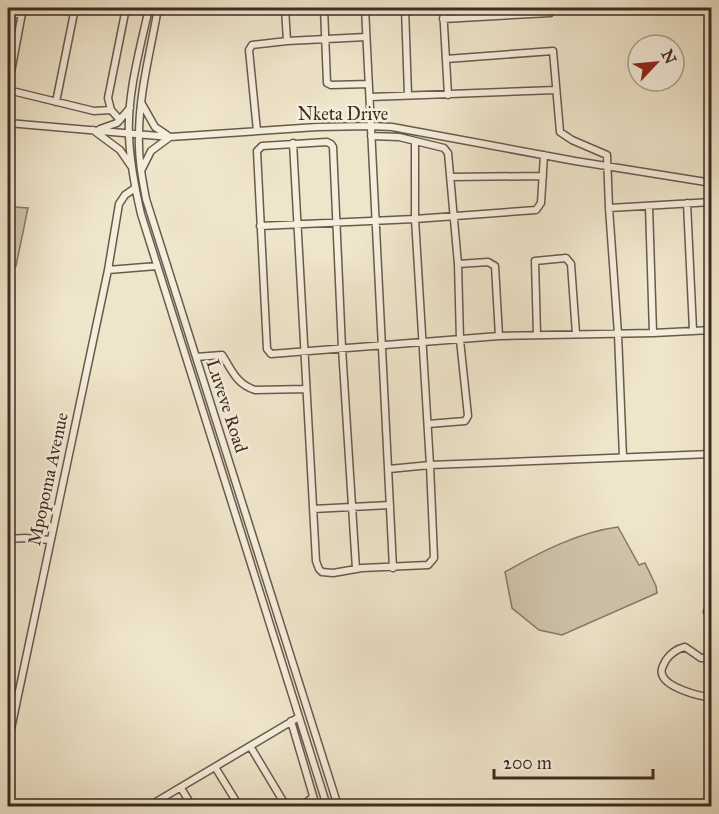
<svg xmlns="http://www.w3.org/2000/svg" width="719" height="814" font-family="'IM FELL Great Primer',serif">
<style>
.green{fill:#d1c6ae;stroke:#887968;stroke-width:1.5}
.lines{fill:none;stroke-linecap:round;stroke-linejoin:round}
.minor-casing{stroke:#6a5a4c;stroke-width:9}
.minor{stroke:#f5eedd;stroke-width:6}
.labels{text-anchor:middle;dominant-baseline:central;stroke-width:5;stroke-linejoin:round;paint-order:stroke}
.street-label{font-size:18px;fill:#3e2c22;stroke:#f5eedd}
</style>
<rect width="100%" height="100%" fill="#efe5cb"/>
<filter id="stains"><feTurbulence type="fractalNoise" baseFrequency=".00333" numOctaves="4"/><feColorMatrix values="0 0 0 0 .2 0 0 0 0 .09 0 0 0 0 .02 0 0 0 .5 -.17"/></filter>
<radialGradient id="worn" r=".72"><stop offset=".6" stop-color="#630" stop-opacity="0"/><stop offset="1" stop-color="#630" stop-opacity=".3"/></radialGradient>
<path class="green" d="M15,207l13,1 -12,58 -8,-2v-50z
M618,527l21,38 6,-2 11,23 1,7 -95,42 -23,-5 -27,-22 -7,-36c35,-20 74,-40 113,-45z"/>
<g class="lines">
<g class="minor-casing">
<path id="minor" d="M149,8c-9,41 -22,86 -20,128 1,27 6,52 12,78l186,592
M158,8c-7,41 -19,85 -19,127 -1,22 3,43 7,64l192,607
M285,8l2,33
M324,8l3,75 4,2 38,-1
M365,8l28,560
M405,8l3,87
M443,8l5,87
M8,12l14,3
M443,19l107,-6 2,-5
M446,59l107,-8 7,81 12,8 35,15 2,53 9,126 5,123
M8,88l15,-80
M8,90l86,21 17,-1
M370,97l186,-7
M56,102l19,-94
M142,104l13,23 12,8
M120,120l-9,-10 -3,-12 18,-90
M8,123l162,14 147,-10 54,-1 21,1 183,34 137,22
M100,129l17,-6 13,-15
M93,130l27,20 11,16
M257,131l-8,-81 3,-5 35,-4 79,-4
M371,136l28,1 45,11 4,5 10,111 2,76 8,76 -3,5 -37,3
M293,143l23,418 3,8 3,3 11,1 29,-5 66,-3 6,-7 -4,-93 -15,-246v-77
M142,169l9,-18 19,-14
M451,177l92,-1
M687,203l6,127
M649,206l4,127
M609,208l103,-6
M260,226l155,-7 121,-9 5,-7 3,-48
M458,264l30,-2 7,4 4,70
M108,270l11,-66 6,-9 10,-7
M537,335l-2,-74 31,-3 5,6 5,70
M196,357l26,-2c10,15 14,29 33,35l51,-1
M389,469l41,-4 282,-11
M313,509l77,-4
M8,539l17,-1 26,2
M356,569l-14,-221 -9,-201 -2,-3 -4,-2 -65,4 -5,5 10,198 4,5 228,-18 154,-3 59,-3
M712,593l-5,19 5,7
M712,658h-11l-16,-11c-9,2 -14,6 -19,13 -2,4 -6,9 -4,14 3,13 37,23 50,23
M291,721l25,85
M8,743l100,-473 49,-4
M250,746l36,60
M215,767l24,39
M181,788l11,18
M149,806l150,-89
M302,806l11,-9"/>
</g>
<use href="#minor" class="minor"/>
</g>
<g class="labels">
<g class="street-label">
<text x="343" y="114">Nketa Drive</text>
<text transform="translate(227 406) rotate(72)">Luveve Road</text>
<text transform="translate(48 479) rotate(-78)">Mpopoma Avenue</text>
</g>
</g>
<rect width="719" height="814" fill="none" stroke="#efe5cb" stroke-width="30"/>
<rect x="9" y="9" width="701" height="796" fill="none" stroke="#3e2c22" stroke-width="3"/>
<rect x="15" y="15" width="689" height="784" fill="none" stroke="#3e2c22" stroke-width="1.5"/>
<g transform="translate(656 63) rotate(64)"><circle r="28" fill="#f5eedd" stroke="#aca092" stroke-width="1.5"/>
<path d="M0-4.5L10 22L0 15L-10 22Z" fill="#8f2418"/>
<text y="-9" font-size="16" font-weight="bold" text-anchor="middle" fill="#3e2c22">N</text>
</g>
<path d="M494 769v9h159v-9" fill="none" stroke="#3e2c22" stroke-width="3"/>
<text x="503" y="769" font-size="18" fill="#3e2c22" stroke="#f5eedd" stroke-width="4.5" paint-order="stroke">200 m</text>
<rect width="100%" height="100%" filter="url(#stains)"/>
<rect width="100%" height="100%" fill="url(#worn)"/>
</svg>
